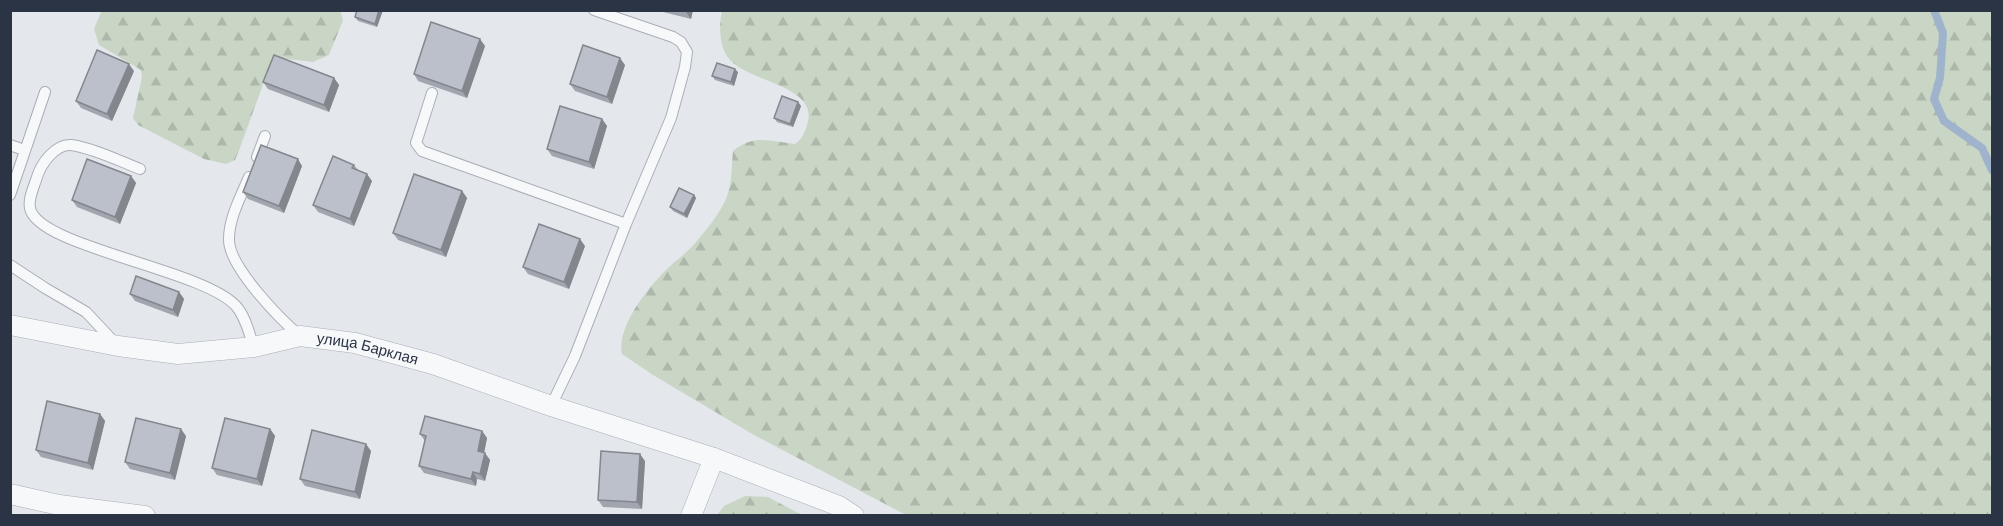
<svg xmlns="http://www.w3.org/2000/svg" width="2003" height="526" font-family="'DM Sans',sans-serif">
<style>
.forest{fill:url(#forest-firs)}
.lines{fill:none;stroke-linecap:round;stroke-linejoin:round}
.stream{stroke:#9fb4cc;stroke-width:8}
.lane-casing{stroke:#a9aeb7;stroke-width:12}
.street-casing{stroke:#a9aeb7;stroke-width:21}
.lane{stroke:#f7f8fa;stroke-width:10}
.street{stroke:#f7f8fa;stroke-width:20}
.wall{fill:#a1a5ae}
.shaded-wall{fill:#83868d}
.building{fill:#bbc0ca;stroke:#83868d;stroke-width:1.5}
.labels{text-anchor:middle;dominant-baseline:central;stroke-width:4.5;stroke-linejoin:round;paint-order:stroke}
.street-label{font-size:15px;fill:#2b3445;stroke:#f4f6f9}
</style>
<defs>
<pattern id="forest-firs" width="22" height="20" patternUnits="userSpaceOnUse" patternTransform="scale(1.5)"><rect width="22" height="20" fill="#c9d6c5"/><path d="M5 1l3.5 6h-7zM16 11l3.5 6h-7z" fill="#adb8ab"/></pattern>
</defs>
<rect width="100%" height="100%" fill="#e4e7ec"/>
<path class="forest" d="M102,10h238l3,10 -14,35 -16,7 -33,-4 -8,2 -34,93 -3,7 -9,4 -22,-5 -66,-34 -5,-7 9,-41 -1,-7 -42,-25 -5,-16z
M722,11h1270v504h-1086l-152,-80 -101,-60 -31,-21c-6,-26 25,-65 43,-83 10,-10 22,-18 31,-29 10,-12 22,-26 29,-41 8,-17 6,-32 8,-50 20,-17 38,-10 62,-7 7,-5 9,-10 12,-19 14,-41 -63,-42 -80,-69 -8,-11 -8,-33 -5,-45z
M745,496l23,1 34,18h-85l7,-9z"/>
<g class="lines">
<path class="stream" d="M1934,10l9,23 -3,45 -6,21 10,22 38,27 10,22"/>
<g class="lane-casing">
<path id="lane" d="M594,10l79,27 8,5 6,10 -2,15 -14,51 -45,106
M432,93l-14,44 -2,6 6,8 204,73 -51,132 -24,50
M10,145l14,5
M257,157l8,-21
M140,169c-20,-8 -47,-21 -69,-24 -16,-1 -30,19 -34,32 -3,10 -9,21 -7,31 7,39 173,61 206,98 10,11 13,28 18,41
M249,177c-8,19 -20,41 -20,62 -1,27 51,80 71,97
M10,195l35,-103
M10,265l35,23 41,24 30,32"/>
</g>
<g class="street-casing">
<g id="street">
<path id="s1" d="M10,325l108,21 60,8 76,-7 46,-11 55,7 78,21 118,42 163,52 125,48 15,10"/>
<path d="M10,494l49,11 86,11"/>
<path d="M691,516l23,-58"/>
</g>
</g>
<use href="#lane" class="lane"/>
<use href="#street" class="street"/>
</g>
<path class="wall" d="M383,10l-6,17 -19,-6 -3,-4z
M655,10h38l-2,9z
M485,46l-18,52 -49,-17 -4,-7z
M625,65l-13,39 -37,-13 -5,-7z
M134,71l-22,50 -31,-13 -5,-7z
M738,72l-4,14 -19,-6 -3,-4z
M334,78l5,7 -10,27 -61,-23 -5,-7z
M798,102l3,4 -8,21 -16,-5 -3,-4z
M602,119l5,7 -13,43 -42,-13 -5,-7z
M354,165l4,5 14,11 -18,45 -36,-14 -5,-7z
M302,166l-18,47 -36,-14 -5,-7z
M131,176l5,7 -16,41 -43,-17 -5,-7z
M462,191l5,7 -21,59 -48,-17 -5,-7z
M694,195l2,3 -9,20 -14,-7 -3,-4z
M585,246l-16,43 -41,-15 -5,-7z
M179,292l5,7 -6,18 -43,-16 -5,-7z
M100,414l5,7 -12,49 -52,-13 -5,-7z
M270,429l5,7 -13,50 -45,-11 -5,-7z
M482,431l5,7 -3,15 6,7 -5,21 -8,-2 -1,7 -52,-13 -5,-7 6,-25 -5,-7z
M186,436l-11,44 -45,-11 -5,-7z
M371,451l-11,48 -55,-13 -5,-7z
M645,461l-3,48 -39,-2 -5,-7z"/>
<path class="shaded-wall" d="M379,10h4l-6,17 -2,-3z
M687,10h6l-2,9 -5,-7z
M480,39l5,7 -18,52 -5,-7z
M620,58l5,7 -13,39 -5,-7z
M129,64l5,7 -22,50 -5,-7z
M735,69l3,3 -4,14 -3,-4z
M334,78l5,7 -10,27 -5,-7z
M798,102l3,4 -8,21 -3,-3z
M602,119l5,7 -13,43 -5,-7z
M298,159l4,7 -18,47 -5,-7z
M367,174l5,7 -18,45 -4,-7z
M131,176l5,7 -16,41 -5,-7z
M462,191l5,7 -21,59 -5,-7z
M694,195l2,3 -9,20 -3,-4z
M580,239l5,7 -16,43 -5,-7z
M179,292l5,7 -6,18 -5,-7z
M100,414l5,7 -12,49 -5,-7z
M181,429l5,7 -11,44 -5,-7z
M270,429l5,7 -13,50 -5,-7z
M482,431l5,7 -4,20 -5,-7z
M366,444l5,7 -11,48 -5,-7z
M485,453l5,7 -5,21 -5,-7z
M640,454l5,7 -3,48 -5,-7z
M473,472l4,7 -1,7 -5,-7z"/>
<path class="building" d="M357,10h22l-4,14 -20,-7z
M431,22l49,17 -18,52 -48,-17z
M583,45l37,13 -13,39 -37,-13z
M97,50l32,14 -22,50 -31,-13z
M274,55l60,23 -10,27 -61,-23z
M717,63l18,6 -4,13 -19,-6z
M782,96l16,6 -8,22 -16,-6z
M560,106l42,13 -13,43 -42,-13z
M261,145l37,14 -19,47 -36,-14z
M333,156l21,9 -2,3 15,6 -17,45 -37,-14z
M87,159l44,17 -16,41 -43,-17z
M414,174l48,17 -21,59 -48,-17z
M679,188l15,7 -10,19 -14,-7z
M539,224l41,15 -16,43 -41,-15z
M136,276l43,16 -6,18 -43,-16z
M47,401l53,13 -12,49 -52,-13z
M425,416l57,15 -4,20 7,2 -5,21 -7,-2 -2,7 -52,-13 7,-30 -6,-2z
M136,418l45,11 -11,44 -45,-11z
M225,418l45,11 -13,50 -45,-11z
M312,430l54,14 -11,48 -55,-13z
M601,451l39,3 -3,48 -39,-2z"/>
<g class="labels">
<g class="street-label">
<text stroke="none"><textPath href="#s1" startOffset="363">улица Барклая</textPath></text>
</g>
</g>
<rect width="2003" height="526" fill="none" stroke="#2b3445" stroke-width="24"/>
</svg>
